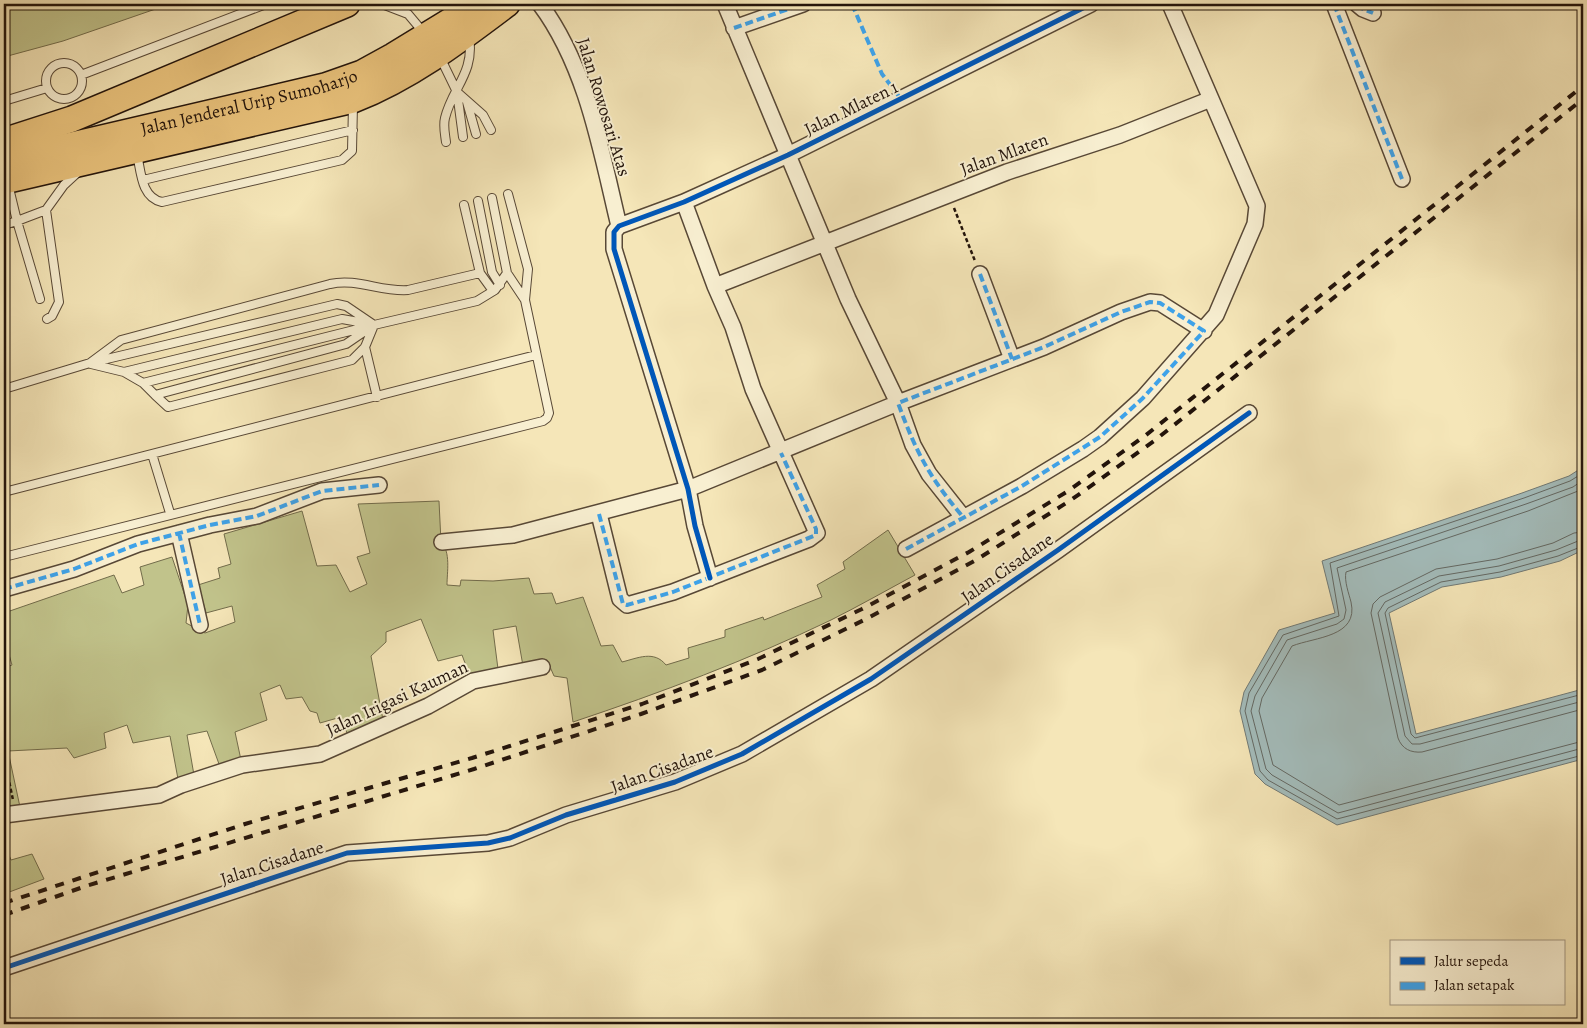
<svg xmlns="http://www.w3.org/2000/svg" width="1587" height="1028" font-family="Alegreya,serif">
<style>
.green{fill:#c1c38b;stroke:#726c4b}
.water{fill:#a3bcbb;stroke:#707975}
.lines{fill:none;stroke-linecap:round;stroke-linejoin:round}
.shore{stroke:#636863;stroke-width:1}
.service-casing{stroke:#584836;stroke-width:10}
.minor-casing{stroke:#584836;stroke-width:18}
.trunk-casing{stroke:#23140b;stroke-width:28}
.path{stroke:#23140b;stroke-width:2.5;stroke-dasharray:4 2.5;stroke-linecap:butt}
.service{stroke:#f8efd1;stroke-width:8}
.minor{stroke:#f8efd1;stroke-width:15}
.trunk{stroke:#eac37c;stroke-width:25}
.rail{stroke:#23140b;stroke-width:4;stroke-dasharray:9 9;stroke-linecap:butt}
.quiet{stroke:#3ea2e9;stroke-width:4;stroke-dasharray:8 4;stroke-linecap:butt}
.cycleway-casing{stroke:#f8efd1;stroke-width:8}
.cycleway{stroke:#0057b8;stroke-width:5}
.labels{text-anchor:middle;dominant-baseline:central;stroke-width:4;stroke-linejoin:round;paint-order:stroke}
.street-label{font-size:18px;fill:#23140b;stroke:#f8efd1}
</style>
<rect width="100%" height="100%" fill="#f5e6b8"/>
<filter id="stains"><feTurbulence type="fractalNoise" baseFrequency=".004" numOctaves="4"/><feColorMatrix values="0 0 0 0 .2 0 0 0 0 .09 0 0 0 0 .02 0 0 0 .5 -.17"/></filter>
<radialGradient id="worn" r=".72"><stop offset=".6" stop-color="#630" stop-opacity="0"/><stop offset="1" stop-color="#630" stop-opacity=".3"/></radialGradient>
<path class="green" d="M4,4h166l-107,37 -59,16z
M439,501l2,41c10,10 6,30 6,43l13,1 1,-6 32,1 36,-3 5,16 18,-1 4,11 27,-7 18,49 12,-1 9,17c16,-4 32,-12 44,3l23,-7 -1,-10 37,-11v-7l38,-13 1,3 58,-23 -5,-12 28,-16 -2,-7 45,-32 27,45c-28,15 -56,31 -84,45 -83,40 -171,73 -258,102l-6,-44 -13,-2 -7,-16 -24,6 -7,-40 -23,4 5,39 -27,10 -9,-24 -24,6 -17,-42 -35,13v10l-15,14 12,64 -36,13 -6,-16 -21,6 -3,-10 -7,-2 -8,-14 -16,2 -6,-14 -20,8 7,27 -32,12 6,28 -22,4 -12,-33 -20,4 7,40 -16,4 -8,-43 -37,7 -6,-18 -23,8 2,15 -32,10 -7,-10 -59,3 12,56 -16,4v-143l8,-3 -8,-28v-24l110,-38 8,18 22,-8 -4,-18 32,-10 16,48 -2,18 19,10 30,-11 -3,-16 -26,7 -8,-28 22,-7 -2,-10 13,-4 -7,-30 78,-23 15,55 19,-1 14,27 17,-8 -10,-27 13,-4 -12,-49z
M4,843l7,17 21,-6 12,25 -40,15z"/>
<path class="water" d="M1583,467v83l-23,11 -59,16 -59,10 -53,26 27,121 167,-45v70l-246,66 -72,-41 -10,-10 -15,-63 4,-19 35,-62 56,-17 -13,-52 200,-68 47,-17z"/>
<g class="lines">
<path class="shore" d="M1583,473l-13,8 -46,17 -194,65 9,53 -56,19 -34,58 -4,18 15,60 8,9 69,39 246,-64
M1583,480l-10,7 -47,17 -189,64 9,42 -2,9 -7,5 -50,16 -32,56 -4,15 15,58 6,6 66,38 245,-65
M1583,489l-55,22 -182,61c-2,9 3,22 5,30 8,35 -36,35 -59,44l-30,52 -3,13 14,54 66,40 244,-64
M1583,532l-9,1 -21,10 -56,16 -61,10 -56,28 -7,7 -2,9 27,125c4,11 13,15 24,14l161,-43
M1583,539l-27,11 -57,16 -60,10 -54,26 -7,11 27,123 7,8h8l163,-43
M1583,546l-25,10 -58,16 -59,10 -53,26 -3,5 26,121 4,4 168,-44"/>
<g class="service-casing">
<path id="service" d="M382,4l26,10 16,19
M445,4l11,11
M440,57l17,35 6,45
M46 81a18 18 0 1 1 36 0a18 18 0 1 1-36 0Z
M81,75l185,-71
M457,92l26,23 8,15
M4,101l43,-13
M467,102l9,32
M446,142c-1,-8 -3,-16 -1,-24 7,-30 30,-45 24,-81
M137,154c4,17 4,44 25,48l180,-42 10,-9 1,-46
M143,180l210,-50
M508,194l20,75 -3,31
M478,201l14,71 8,13
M464,205l16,68 13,18
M4,225l13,-4 -9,-37
M40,299l-23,-78 29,-11
M47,319l5,-3 7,-14 -13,-92 18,-25 13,-12
M365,347l12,50
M90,363l247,-59 9,2 28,19 103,-24 18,-11 12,-17 -15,-75
M91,364l33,8 218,-53 28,5
M124,372l19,11 227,-57
M143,383l12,12 191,-51 22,-15
M4,389l86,-26 31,-23 209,-56c27,-6 51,8 78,6l72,-17
M155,395l13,12 184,-47 13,-13 9,-22
M152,454l18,59
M4,492l532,-137
M4,557l539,-136 4,-3 2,-5 -24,-113 -18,-27"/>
</g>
<g class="minor-casing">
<path id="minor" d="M540,4c47,63 61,147 79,222
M725,4l123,295 50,104 15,42 16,29 34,43
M1334,4l68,175
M1357,4l6,5 10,4
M734,28l69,-24
M980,274l32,85
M715,286l292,-114 113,-37 91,-36 -41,-95
M599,514l21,85 7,6 46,-13 136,-53 8,-6 -64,-144 -20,-62 -18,-41 -31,-84
M179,533l21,92
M442,542l71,-7 175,-46 210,-86 146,-56 77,-35 29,-10 10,1 44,28
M906,549l116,-63 61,-37 17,-12 43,-39 73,-83 39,-91 2,-18 -46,-107
M710,578l-15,-52 -7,-37 -74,-240v-17l5,-6 65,-24 104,-47 303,-151
M4,589l70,-20 64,-25 72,-19 47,-9 65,-25 57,-6
M4,815l155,-20 22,-10 61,-20 78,-11 108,-48 45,-25 69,-14
M4,968l343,-115 141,-10 22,-5 56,-23 109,-33 67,-28 129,-75 187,-129 191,-137"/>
</g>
<g class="trunk-casing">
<g id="trunk">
<path d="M4,141l68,-22 275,-115"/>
<path id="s1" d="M4,161l321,-75 37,-13 31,-17 85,-52"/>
<path d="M4,181l349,-81c58,-23 105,-59 154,-96"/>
</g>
</g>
<path class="path" d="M954,208l21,53
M4,757l9,43"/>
<use href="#service" class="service"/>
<use href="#minor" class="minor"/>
<use href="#trunk" class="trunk"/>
<path class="rail" d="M4,903l241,-79 227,-66 170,-54 116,-45 104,-50 107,-57 99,-61 78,-56 437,-349
M4,915l82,-29 388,-117 167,-55 121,-44 102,-50 112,-60 95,-60 83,-59 429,-342"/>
<path class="quiet" d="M852,4l30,70 19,25
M1334,4l68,175
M1357,4l6,5 10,4
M734,28l69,-24
M980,274l32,85
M599,514l24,90 4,1 46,-13 143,-57v-6l-35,-76
M179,533l21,92
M906,549l116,-63 78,-49 43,-39 61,-67 -44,-28 -10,-1 -29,10 -77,35 -146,56c18,49 31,74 65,114
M4,589l70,-20 64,-25 72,-19 47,-9 65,-25 57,-6"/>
<g class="cycleway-casing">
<path id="cycleway" d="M710,578l-15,-52 -7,-37 -74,-240v-17l5,-6 65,-24 104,-47 303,-151
M4,968l343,-115 141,-10 22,-5 56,-23 109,-33 67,-28 129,-75 187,-129 191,-137"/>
</g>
<use href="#cycleway" class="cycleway"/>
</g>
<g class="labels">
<g class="street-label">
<text stroke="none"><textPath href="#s1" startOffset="252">Jalan Jenderal Urip Sumoharjo</textPath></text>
<text transform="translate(604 107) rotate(73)">Jalan Rowosari Atas</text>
<text transform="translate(851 108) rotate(-26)">Jalan Mlaten 1</text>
<text transform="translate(1004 154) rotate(-20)">Jalan Mlaten</text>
<text transform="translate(1007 568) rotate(-35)">Jalan Cisadane</text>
<text transform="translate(397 698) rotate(-25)">Jalan Irigasi Kauman</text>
<text transform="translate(662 769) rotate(-20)">Jalan Cisadane</text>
<text transform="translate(272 863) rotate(-18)">Jalan Cisadane</text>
</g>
</g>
<rect width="1587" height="1028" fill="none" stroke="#f5e6b8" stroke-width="20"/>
<rect x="5" y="5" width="1577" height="1018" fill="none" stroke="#23140b" stroke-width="2.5"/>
<rect x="10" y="10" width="1567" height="1008" fill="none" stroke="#23140b"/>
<rect x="1390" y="940" width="175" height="65" fill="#f8efd1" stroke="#a39782"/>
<rect x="1400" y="957" width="25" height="8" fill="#0057b8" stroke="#a39782"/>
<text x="1434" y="966" font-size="15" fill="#23140b">Jalur sepeda</text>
<rect x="1400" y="982" width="25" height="8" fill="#3ea2e9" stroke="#a39782"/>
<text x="1434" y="990" font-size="15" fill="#23140b">Jalan setapak</text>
<rect width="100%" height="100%" filter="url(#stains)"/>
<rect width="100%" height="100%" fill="url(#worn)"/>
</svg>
